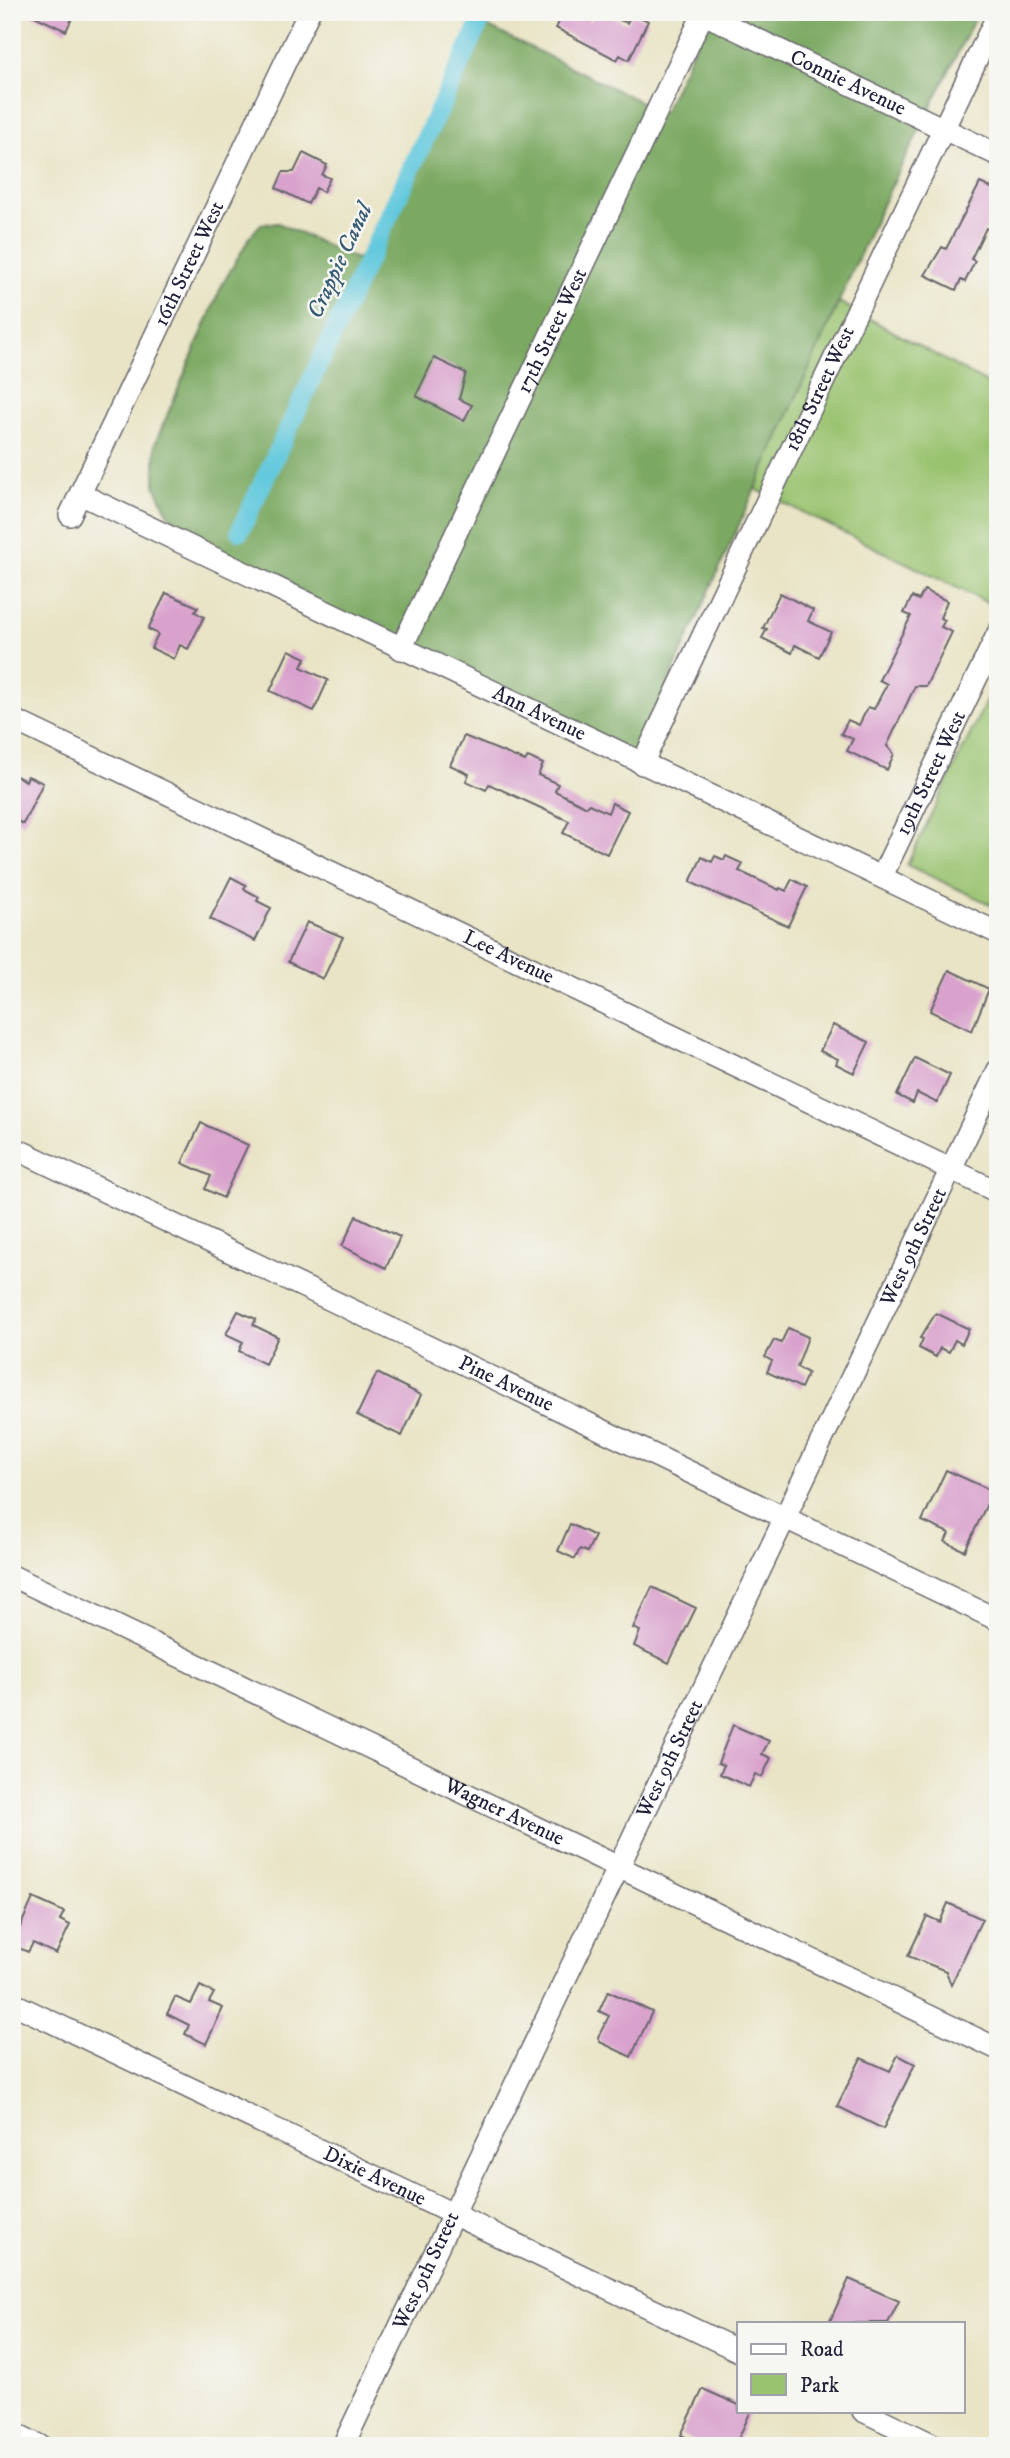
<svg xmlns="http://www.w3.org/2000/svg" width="1010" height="2458" font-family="'IM FELL DW Pica',serif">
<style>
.green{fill:#9ac36f;stroke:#5e7255;stroke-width:2}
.forest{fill:#7ba962;stroke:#4e664e;stroke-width:2}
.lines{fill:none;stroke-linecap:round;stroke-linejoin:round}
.canal{stroke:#61c8dd;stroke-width:19}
.building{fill:#d9a2cd}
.street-casing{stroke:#68666b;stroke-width:24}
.street{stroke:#fff;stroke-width:21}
.labels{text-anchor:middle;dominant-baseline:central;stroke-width:5;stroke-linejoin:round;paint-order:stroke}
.street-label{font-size:21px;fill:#22223b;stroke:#f6f6f2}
.water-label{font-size:23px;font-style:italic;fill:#385c74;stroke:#f6f6f2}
</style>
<rect width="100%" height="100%" fill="#f6f6f2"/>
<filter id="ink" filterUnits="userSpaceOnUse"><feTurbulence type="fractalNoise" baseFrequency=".0143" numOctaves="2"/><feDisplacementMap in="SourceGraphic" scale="14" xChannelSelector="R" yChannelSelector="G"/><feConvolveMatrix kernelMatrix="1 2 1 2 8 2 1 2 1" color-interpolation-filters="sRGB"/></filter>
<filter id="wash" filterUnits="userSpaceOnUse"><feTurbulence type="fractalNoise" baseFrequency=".00686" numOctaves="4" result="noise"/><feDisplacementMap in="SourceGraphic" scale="28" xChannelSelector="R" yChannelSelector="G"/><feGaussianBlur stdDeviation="1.57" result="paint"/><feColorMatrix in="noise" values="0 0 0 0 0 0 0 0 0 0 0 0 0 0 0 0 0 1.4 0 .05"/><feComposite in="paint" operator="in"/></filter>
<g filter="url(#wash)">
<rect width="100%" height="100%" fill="#e9e4c5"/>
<path class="green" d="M839,302l159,87v219l-243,-119z
M992,689l6,3v216l-91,-43z"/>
<path class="forest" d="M711,12h267l-95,191 -249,556 -447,-213 -4,-21 -13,-8 -15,-31v-42l67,-159 29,-50 10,-11 17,-1 78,36 9,-5 120,-229 178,88z"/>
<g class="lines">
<path class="canal" d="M240,531l245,-519"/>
</g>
<g id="blocks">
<path class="building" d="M26,12h49l-9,19z
M564,12h9l18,9 5,-9h4l27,11 5,-10 16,8 -19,39 -9,-5 -3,5 -61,-32z
M303,153l24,12 -5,10 8,3 -7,14 -7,-4 -8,16 -32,-16 7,-16h11z
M980,183l18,8v27l-6,13 -6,-3 -15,31 4,2 -10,21 -4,-2 -5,10 -31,-15 17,-28 4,2z
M434,358l32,15 -7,26 13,6 -8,16 -48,-25z
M924,590l23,11 -7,17 5,2 -4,7 11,5 -26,54h-11l-28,60 7,8 -7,16 -40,-19 6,-12 -12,-5 7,-14 11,5 9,-18 6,2 13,-25 -8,-4 32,-64 -7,-3 8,-16 7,3z
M166,593l32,14 -3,5 9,5 -16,32 -8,-4 -6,14 -23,-11 7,-14 -10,-5z
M780,593l33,17 -5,11 23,11 -12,25 -24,-12 -3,8 -30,-15 5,-9 -4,-1z
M289,650l17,8 -5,9 27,13 -14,31 -44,-20z
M464,736l61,25 3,-4 15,7 -5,11 20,9 -3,7 32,16 2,-3 19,9 4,-10 16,8 -21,43 -44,-21 6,-12 -80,-37 -3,6 -20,-9 3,-7 -19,-9z
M12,774l14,7 2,-5 15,7 -20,41 -11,-6z
M715,856l9,4 2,-4 17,8 -4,7 40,19 1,-2 6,3 6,-12 15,8 -19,39 -98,-44 12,-25 10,5z
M231,877l15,8 -2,4 15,8 -2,4 14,7 -16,33 -45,-22z
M307,922l36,15 -20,42 -35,-17z
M949,970l40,19 -17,42 -42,-20z
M833,1025l36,17 -15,31 -18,-9 2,-5 -18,-8z
M915,1058l35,17 -13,28 -20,-10 -4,10 -16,-8z
M201,1123l47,22 -25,53 -18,-9 6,-13 -29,-13z
M356,1216l44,21 -14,31 -44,-22z
M238,1311l18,8 -3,6 25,12 -13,27 -26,-13 4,-9 -17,-8z
M936,1313l33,16 -7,15 -7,-4 -6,12 -9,-4 -4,9 -17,-9 4,-9 -3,-1z
M788,1328l20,9 -11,30 11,6 -7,15 -34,-16 5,-11 -7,-4 9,-17 7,3z
M377,1373l44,22 -19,41 -45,-21z
M946,1470l47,21 -28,60 -20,-9 4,-9 -27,-12z
M570,1524l25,12 -8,16 -7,-3 -5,10 -17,-8z
M652,1587l44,21 -27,55 -35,-17 6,-15 -7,-3z
M733,1725l36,16 -7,13 9,4 -9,19 -7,-3 -6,13 -29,-13 4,-9 -6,-2z
M33,1898l31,14 -4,8 10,5 -14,29 -23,-11 -5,9 -16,-7z
M948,1903l34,16 -31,66 -5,-14 -38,-15 19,-40 13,6z
M200,1986l14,7 -5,9 14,6 -17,36 -21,-10 4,-9 -22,-11 8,-17 16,7z
M608,1991l44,21 -21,45 -31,-15 -2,-5 11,-21 -10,-5z
M898,2055l17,9 -32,65 -46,-23 24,-48 29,13z
M849,2279l50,22 -11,22h-59z
M703,2389l36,16v6h12l-16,35h-30l-24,-11z"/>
</g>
</g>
<g filter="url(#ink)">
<use href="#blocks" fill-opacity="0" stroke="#68666b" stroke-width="2"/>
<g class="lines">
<g class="street-casing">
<g id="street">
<path id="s1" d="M700,12l298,143"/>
<path id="s2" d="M80,494l918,439"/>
<path id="s3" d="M70,515l239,-503"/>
<path id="s4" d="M401,649l303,-637"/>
<path id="s5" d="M18,722l980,470"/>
<path id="s6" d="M642,764l356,-750"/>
<path id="s7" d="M882,876l116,-243"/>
<path id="s8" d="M12,1147l986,473"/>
<path id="s9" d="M12,1576l986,473"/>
<path id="s10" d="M12,2003l727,348"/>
<path d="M863,2411l73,35"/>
<path d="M12,2432l28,14"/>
<path id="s11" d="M343,2446l655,-1376"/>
</g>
</g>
<use href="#street" class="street"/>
</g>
</g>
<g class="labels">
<g class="street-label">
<text stroke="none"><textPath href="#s1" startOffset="164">Connie Avenue</textPath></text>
<text stroke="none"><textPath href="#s3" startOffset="278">16th Street West</textPath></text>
<text stroke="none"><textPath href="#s4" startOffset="352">17th Street West</textPath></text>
<text stroke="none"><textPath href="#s6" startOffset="415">18th Street West</textPath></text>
<text stroke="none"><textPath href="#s2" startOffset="509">Ann Avenue</textPath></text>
<text stroke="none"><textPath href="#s7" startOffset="114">19th Street West</textPath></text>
<text stroke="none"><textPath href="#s5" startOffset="544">Lee Avenue</textPath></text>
<text stroke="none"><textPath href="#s11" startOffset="1328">West 9th Street</textPath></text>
<text stroke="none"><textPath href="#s8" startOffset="548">Pine Avenue</textPath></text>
<text stroke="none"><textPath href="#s11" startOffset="761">West 9th Street</textPath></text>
<text stroke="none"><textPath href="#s9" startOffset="546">Wagner Avenue</textPath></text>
<text stroke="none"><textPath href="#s10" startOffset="402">Dixie Avenue</textPath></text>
<text stroke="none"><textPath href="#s11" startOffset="194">West 9th Street</textPath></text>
</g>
<g class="water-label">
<text transform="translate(340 261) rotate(-65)">Crappie Canal</text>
</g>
</g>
<rect width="1010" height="2458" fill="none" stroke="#f6f6f2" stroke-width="42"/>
<rect x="737" y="2322" width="228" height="91" fill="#f6f6f2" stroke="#a1a1a9" stroke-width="2"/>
<rect x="751" y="2344" width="35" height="10" fill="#ffffff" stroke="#a1a1a9" stroke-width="2"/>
<text x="800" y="2356" font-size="21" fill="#22223b">Road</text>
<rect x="751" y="2374" width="35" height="21" fill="#9ac36f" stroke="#a1a1a9" stroke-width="2"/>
<text x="800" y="2392" font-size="21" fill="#22223b">Park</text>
</svg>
